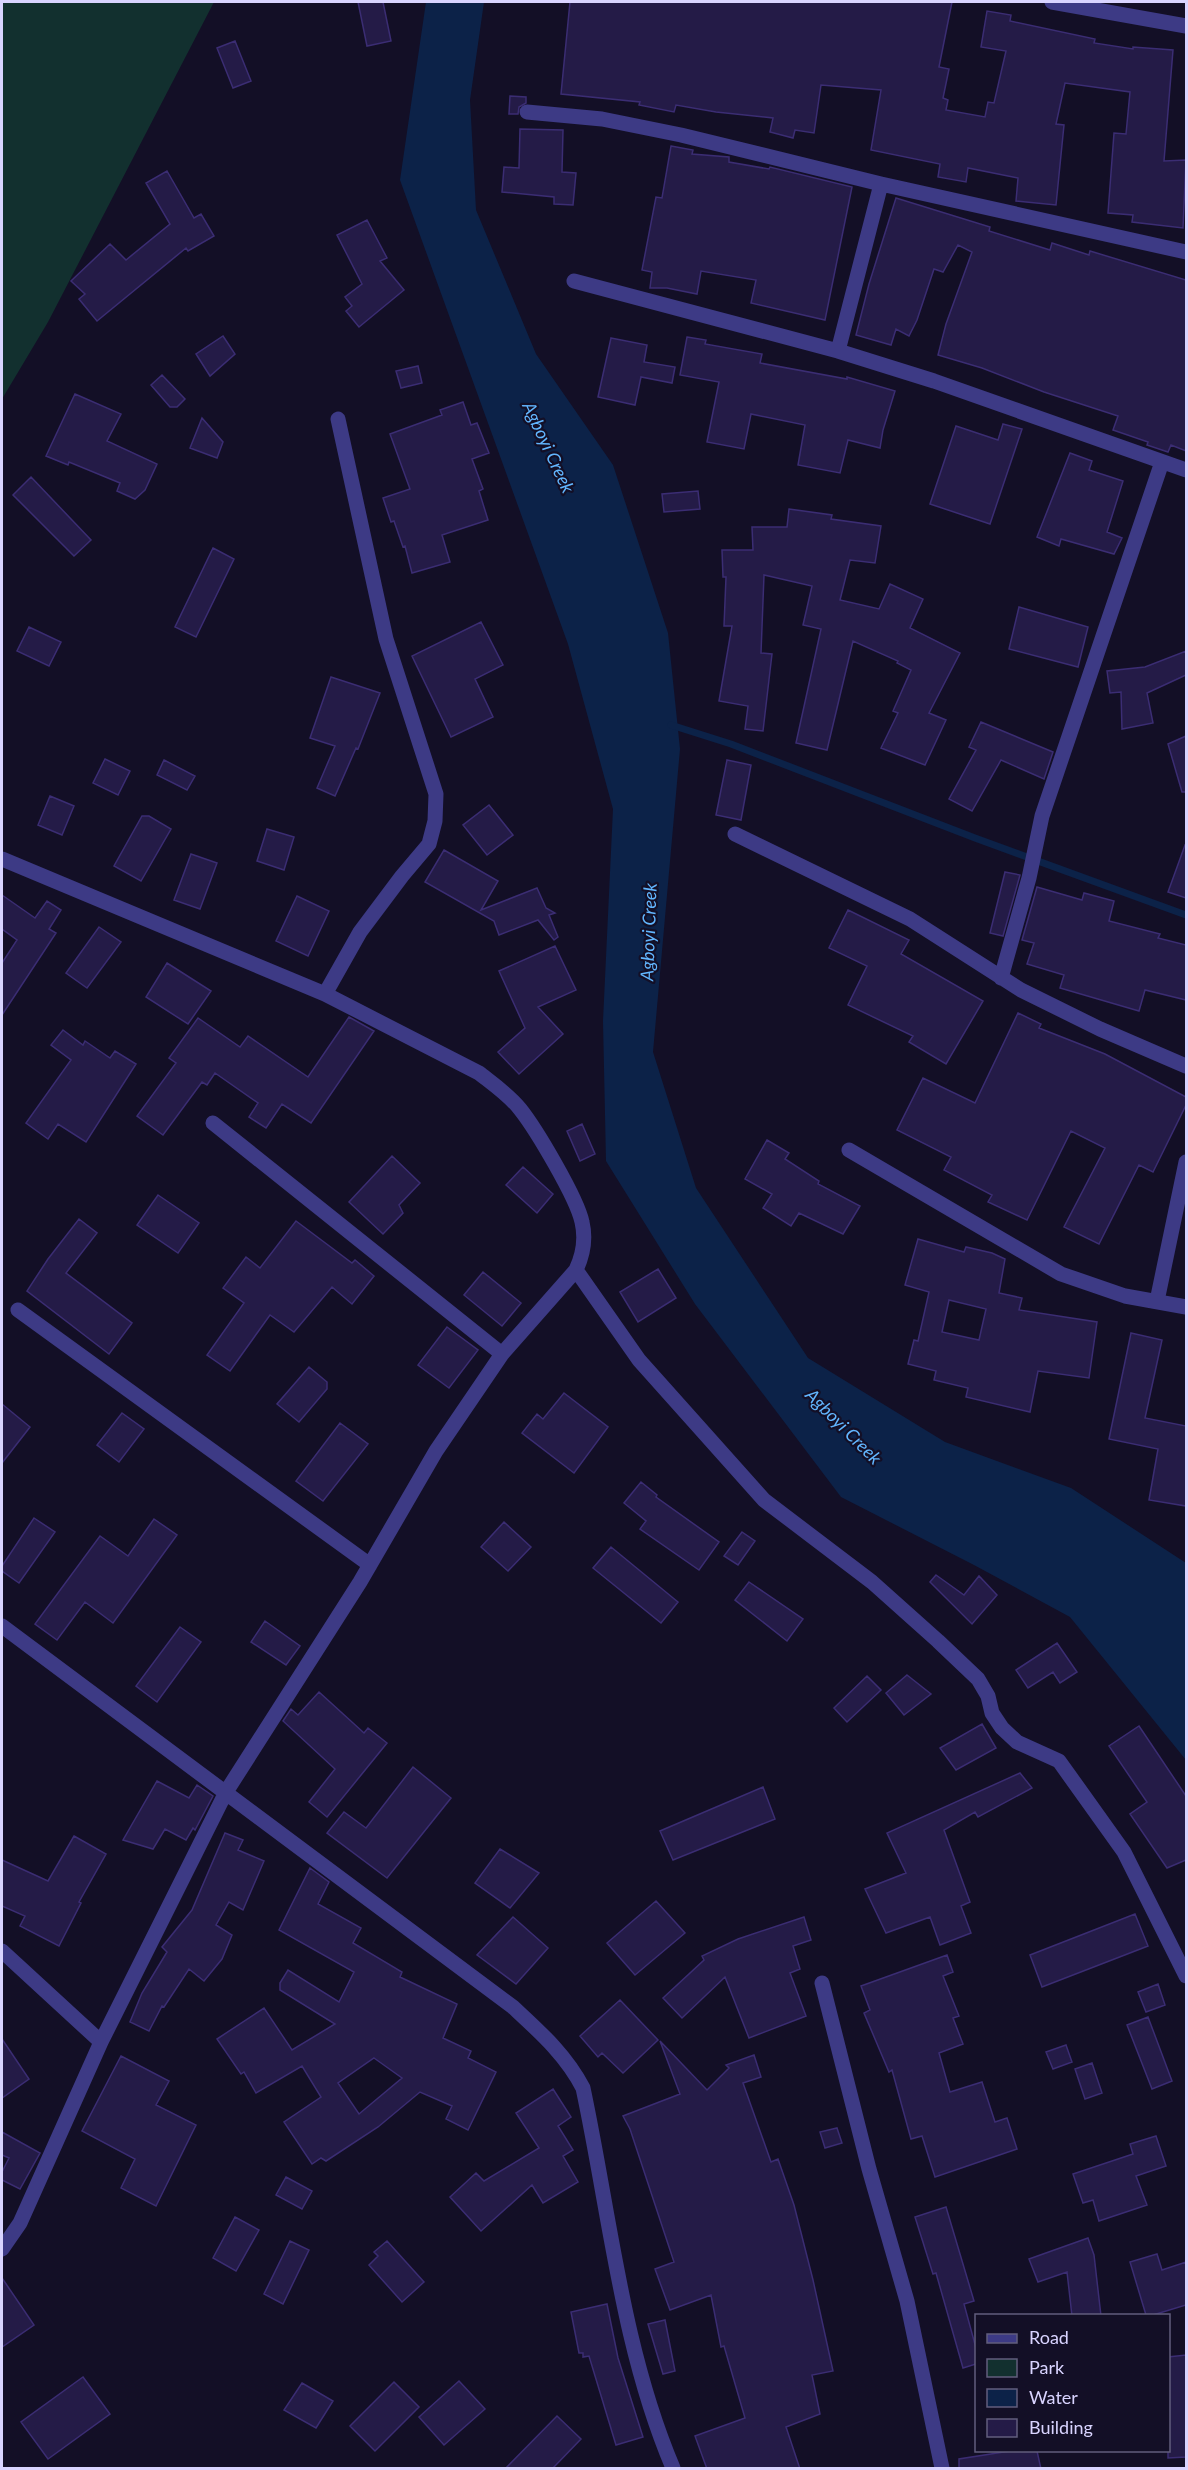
<svg xmlns="http://www.w3.org/2000/svg" width="1188" height="2470" font-family="Lato,sans-serif">
<style>
.green{fill:#12302f}
.water{fill:#0c2248}
.lines{fill:none;stroke-linecap:round;stroke-linejoin:round}
.stream{stroke:#0c2248;stroke-width:7}
.building{fill:#241b47;stroke:#3b2d73;stroke-width:1.5;fill-rule:evenodd}
.minor{stroke:#3d3a85;stroke-width:15}
.labels{text-anchor:middle;dominant-baseline:central;stroke-width:4.5;stroke-linejoin:round;paint-order:stroke}
.water-label{font-size:18px;font-style:italic;fill:#62b6ff;stroke:#130f26}
</style>
<rect width="100%" height="100%" fill="#130f26"/>
<path class="green" d="M2,2h212l-166,320 -46,77z"/>
<path class="water" d="M426,2h58l-14,98 6,110 60,144 77,111 55,168 12,116 -27,303 43,136 112,170 137,84 126,46 115,75v197l-116,-143 -96,-52 -133,-68 -146,-193 -89,-143 -3,-140 10,-212 -45,-165 -168,-464z"/>
<g class="lines">
<path class="stream" d="M671,725l60,19 244,94 211,77"/>
</g>
<path class="building" d="M358,2h25l8,39 -24,5z
M570,2h382l-13,65 10,2 -6,29 5,2 -2,10 39,7 3,-15 6,1 12,-52 -25,-4 6,-36 24,4 -1,6 85,18 -1,4 39,6v-2l40,3 -9,111 22,-1 -3,68 -51,-6 1,-7 -25,-2 6,-80 12,1 4,-42 -65,-9 -9,41 8,1 -8,80 -40,-4 2,-23 -50,-10 -2,14 -28,-5 2,-13 -69,-14 10,-60 -60,-5 -7,48 -19,-3 -2,8 -23,-6 3,-14 -57,-6 -40,-7 -2,7 -35,-7 1,-3 -79,-8z
M235,41l16,40 -18,7 -16,-40z
M510,96l16,1v6l-7,4 -1,7h-9z
M520,129l43,1 -1,42 14,1 -3,32 -19,-1v-7l-52,-5 2,-25 15,1z
M671,146l22,4 -1,4 37,3v5l40,7 1,-2 82,20 -27,133 -74,-17 5,-23 -55,-9 -4,23 -30,-6h-17l2,-16 -10,-2 14,-73 6,1z
M167,171l27,47 7,-4 13,22 -26,15 -2,-3 -89,73 -18,-22 6,-5 -14,-13 39,-37 16,16 44,-36 -24,-41z
M896,198l94,29 -1,4 61,19 2,-7 37,12 1,-4 96,29v171l-15,-6 -3,7 -21,-7 1,-3 -35,-12 5,-14 -74,-24 -62,-24 -44,-13 8,-31 26,-72 -14,-7 -15,27 -9,-3 -17,51 -8,16 -13,-7 -5,16 -35,-10 13,-51z
M367,220l20,38 -7,3 24,29 -45,37 -13,-16 6,-5 -7,-9 17,-13 -25,-49z
M223,336l12,18 -25,22 -14,-22z
M687,337l19,3 -1,4 57,10 -2,9 87,16v-2l48,14 -12,39 -3,18 -32,-8 -8,33 -42,-8 7,-40 -54,-11 -7,35 -37,-7 12,-60 -39,-7z
M611,338l36,7 -3,17 31,5 -3,16 -31,-6 -6,28 -37,-8z
M418,366l4,17 -21,5 -5,-17z
M162,375l23,24 -8,8h-7l-19,-22z
M75,394l46,20 -14,27 50,23 -12,26 -10,9 -18,-8 3,-8 -51,-21 -1,3 -22,-9z
M463,402l8,23 6,-2 12,30 -17,6 11,30 -4,2 9,29 -46,15 8,27 -38,11 -7,-27 -2,1 -9,-26 -3,1 -8,-24 27,-9 -20,-55 52,-19 -2,-5z
M202,418l21,24 -6,16 -27,-10z
M1003,424l19,5 -32,95 -60,-20 26,-78 42,14z
M1070,453l22,8 -3,9 34,11 -16,51 15,6 -8,16 -53,-15 -2,7 -22,-9z
M31,477l60,63 -17,16 -61,-61z
M698,491l2,18 -36,3 -2,-18z
M789,509l43,6 -1,4 50,7 -6,37 -25,-3 -10,40 39,9 11,-25 33,15 -13,29 50,25 -31,60 17,7 -21,45 -44,-17 17,-35 -5,-2 18,-41 -14,-7 1,-2 -45,-20 -26,109 -31,-7 25,-114 -18,-4 9,-39 -48,-11 -3,78 11,1 -9,77 -18,-2 3,-23 -29,-5 13,-75h-8l2,-49h-3l-1,-27h31l-1,-23h35z
M213,548l21,11 -38,78 -21,-10z
M1019,607l69,20 -10,40 -69,-18z
M481,622l22,43 -28,14 18,38 -42,20 -39,-81z
M29,627l32,15 -12,24 -32,-15z
M1186,651v24l-39,18 6,30 -31,6 -1,-37 -11,1 -3,-22 38,-4z
M331,677l49,16 -22,56 -2,-1 -21,48 -18,-8 18,-42 -25,-8z
M981,722l72,30 -9,27 -43,-19 -29,51 -23,-12 27,-49 -7,-3z
M1186,736v56h-4l-14,-48z
M105,759l25,12 -12,24 -25,-12z
M164,760l31,16 -8,14 -30,-15z
M727,760l24,5 -10,55 -25,-5z
M50,796l24,10 -12,29 -24,-10z
M489,805l24,30 -26,20 -24,-30z
M142,816h7l22,13 -30,52 -27,-15z
M267,829l27,8 -10,33 -27,-9z
M1185,845l1,1v52l-18,-6z
M444,850l54,31 -17,29 56,-22 9,20 9,5 -6,2 9,22 -4,3 -16,-20 -39,15 -5,-14 -69,-39z
M191,854l26,9 -17,46 -26,-9z
M1005,872l15,3 -17,61 -13,-3z
M1037,887l45,13 2,-7 30,8 -5,20 51,13 -2,4 28,7v55l-41,-10 -6,21 -79,-23 4,-13 -37,-11 7,-21 -12,-3z
M2,895l33,23 12,-17 14,9 -12,19 7,4 -54,82v-52l15,-23 -15,-11z
M297,896l32,15 -21,45 -32,-15z
M848,910l61,30 -8,14 82,47 -37,63 -37,-22 4,-6 -65,-31 19,-39 -38,-18z
M99,927l22,15 -34,46 -21,-15z
M555,946l21,44 -38,17 25,27 -44,40 -21,-22 27,-24 -26,-57z
M167,963l44,28 -23,33 -42,-27z
M1018,1013l23,11 -2,4 66,26 81,43v8l-33,67 -14,-7 -40,79 -35,-17 41,-79 -34,-17 -44,89 -39,-18 4,-7 -48,-25 7,-13 -54,-27 26,-52 52,25z
M349,1017l25,14 -63,92 -29,-19 -16,24 -17,-11 9,-14 -43,-30 -8,12 -5,-3 -39,53 -26,-19 39,-53 -7,-5 29,-40 42,29 8,-11 60,41z
M63,1030l20,15 2,-4 25,17 5,-7 21,13 -50,78 -28,-18 -10,15 -22,-16 45,-63 -20,-15z
M582,1124l13,30 -15,7 -13,-30z
M767,1140l22,13 -4,6 34,22 -1,3 42,22 -17,28 -44,-21 -8,13 -28,-18 9,-14 -27,-15z
M392,1156l28,27 -21,22 4,8 -20,21 -34,-32z
M523,1167l30,27 -16,19 -31,-28z
M158,1195l41,28 -21,30 -41,-28z
M79,1219l18,14 -31,40 66,50 -23,31 -82,-63 21,-32z
M296,1221l56,42 3,-3 19,16 -22,28 -20,-17 -38,45 -24,-17 -40,56 -23,-16 37,-52 -21,-15 23,-31 14,11z
M918,1239l46,13 2,-5 26,6 13,6 -6,34 23,5 -3,12 78,12 -8,56 -51,-7 -8,41 -64,-15 2,-9 -34,-8 2,-9 -28,-7 6,-24 4,1 11,-49 -24,-7zM949,1300l37,9 -7,31 -37,-8z
M658,1269l18,29 -38,24 -18,-30z
M483,1272l38,31 -19,23 -38,-31z
M447,1327l31,23 -29,38 -31,-23z
M1131,1333l31,7 -17,78 41,8v80l-37,-6 9,-51 -49,-10z
M309,1367l18,15v7l-28,33 -22,-18z
M564,1393l44,34 -34,46 -52,-40 15,-19 6,5z
M2,1404l28,23 -28,36z
M122,1413l22,16 -25,33 -22,-17z
M340,1423l28,21 -45,57 -27,-20z
M641,1482l16,13 -1,2 63,45 -20,28 -59,-41 6,-8 -22,-18z
M34,1518l21,14 -36,51 -17,-12v-5z
M154,1519l23,16 -64,88 -28,-21 -28,38 -22,-16 65,-88 28,20z
M504,1522l27,25 -23,24 -27,-24z
M742,1532l13,9 -17,24 -14,-9z
M611,1547l67,55 -17,21 -68,-55z
M936,1575l28,20 15,-19 18,19 -25,29 -42,-42z
M749,1582l54,37 -16,22 -52,-41z
M265,1621l35,25 -14,19 -35,-23z
M180,1627l21,15 -44,60 -21,-16z
M1057,1643l20,29 -17,11 -7,-11 -25,16 -12,-18z
M907,1675l24,19 -27,21 -18,-22z
M867,1676l14,14 -34,32 -13,-14z
M319,1692l45,41 4,-5 19,15 -60,74 -18,-15 26,-33 -52,-48 8,-12 7,6z
M982,1724l14,24 -40,22 -16,-22z
M1139,1726l47,70v64l-19,8 -37,-54 17,-12 -38,-56z
M413,1767l38,31 -64,80 -60,-45 17,-21 22,16z
M1020,1773l12,15 -54,29 -3,-5 -31,18 26,72 -9,4 10,27 -31,12 -10,-28 -44,16 -21,-44 41,-16 -19,-40z
M157,1781l32,17 8,-13 16,11 -18,34 -2,-2 -7,12 -21,-11 -12,20 -30,-9z
M763,1787l12,32 -102,41 -13,-29z
M225,1833l18,7 -5,10 26,11 -21,49 -14,-8 -13,23 16,10 -10,24 -18,22 -15,-12 -25,38 -2,-1 -13,25 -19,-9 12,-29 25,-41 -5,-5 30,-37z
M74,1836l32,18 -27,48 2,1 -22,43 -39,-20 5,-10 -23,-10v-46l46,21z
M500,1849l39,24 -29,35 -35,-25z
M310,1868l19,14 -11,22 43,24 -8,15 49,29 -2,5 57,27 -14,34 28,13 -3,7 28,14 -28,58 -22,-11 6,-13 -32,-14 -42,35 -52,34 -5,-3 -9,6 -28,-42 37,-25 -19,-31 -46,27 -12,-21 -3,2 -24,-35 47,-31 28,42 43,-26 -55,-34v-7l8,-13 51,32 15,-30 -75,-42zM374,2058l28,20 -43,36 -21,-31z
M656,1901l29,32 -50,42 -28,-32z
M1135,1914l13,32 -106,41 -12,-32z
M513,1917l35,31 -32,36 -39,-29z
M804,1917l7,23 -18,6 7,23 -10,4 16,43 -57,22 -24,-61 -43,41 -19,-20 41,-38 -2,-4 36,-17z
M947,1955l6,17 -10,4 16,40 -6,2 10,26 -24,9 11,39 32,-10 13,40 12,-4 10,31 -82,28 -13,-41 -11,3 -19,-69 -3,2 -25,-59 6,-3 -9,-24z
M1158,1984l7,21 -19,7 -8,-20z
M620,2000l38,40 -35,33 -21,-20 -4,4 -18,-21z
M1148,2017l24,64 -20,8 -25,-64z
M2,2039l27,40 -27,19z
M660,2041l47,49 22,-22 -3,-3 28,-10 7,22 -18,6 28,79 7,-3 16,46 19,75 20,91 -21,4 8,39 -34,13 14,42h-93l-12,-33 50,-18 -21,-72 -3,1 -10,-52 -41,15 -15,-41 19,-7 -44,-133 -7,-13 57,-22z
M1066,2045l6,17 -19,7 -7,-17z
M121,2056l48,25 -13,24 40,20 -40,81 -35,-18 14,-29 -53,-28z
M1092,2063l10,30 -17,6 -10,-30z
M553,2089l18,28 -13,9 15,24 -10,6 15,26 -35,21 -11,-18 -51,46 -31,-34 26,-24 8,8 55,-33 -23,-35z
M837,2128l5,15 -17,5 -5,-16z
M2,2132l38,21 -20,36 -18,-9v-8l7,-14 -7,-3z
M1156,2136l10,30 -30,10 11,29 -48,16 -6,-21 -10,3 -10,-29 60,-20 -3,-10z
M286,2177l26,14 -10,18 -26,-14z
M946,2207l28,94 -10,3 12,44v16l-13,4 -27,-95 -3,1 -18,-57z
M235,2217l24,13 -23,41 -23,-13z
M1088,2238l6,17 7,61h-29l-5,-44 -29,10 -9,-23z
M290,2241l19,9 -26,54 -19,-10z
M387,2241l37,41 -22,20 -33,-37 9,-9 -4,-4z
M1157,2254l5,16 24,-8v43l-33,10h-7l-16,-53z
M2,2278l32,47 -32,22z
M607,2304l11,54 25,79 -27,8 -27,-89 -6,1v-4h-4l-8,-41z
M665,2320l10,51 -12,3 -15,-50z
M1186,2355v102l-18,1v-101z
M83,2377l27,37 -62,45 -27,-37z
M459,2381l26,28 -41,36 -25,-28z
M394,2382l25,25 -44,44 -25,-25z
M302,2383l31,18 -17,27 -32,-18z
M557,2416l24,23 -29,30h-47z
M1010,2451h27l4,18h-82v-10z"/>
<g class="lines">
<path class="minor" d="M1052,2l134,24
M527,112l75,7 79,16 200,49 305,68
M574,281l264,70 96,30 252,89
M838,351l43,-167
M735,834l175,85 111,71 79,39 86,37
M2,859l323,135 154,79c14,11 30,22 41,36 16,20 57,89 62,113 4,17 1,33 -6,48l63,90 125,140 108,82 66,59 40,38 10,17 4,17 10,15 15,14 42,19 65,91 62,124
M1001,978l28,-100 13,-62 120,-354
M325,994l35,-62 42,-56 27,-32 6,-23 1,-27 -50,-155 -48,-220
M213,1123l289,231
M849,1150l212,124 64,22 61,11
M1157,1301l29,-139
M18,1310l352,255
M2,1626l511,381c27,25 53,48 70,81 27,127 39,260 90,380
M2,1951l99,91
M822,1983l47,186 38,132 35,167
M2,2249l18,-26 81,-181 125,-250 134,-210 76,-131 66,-97 74,-84"/>
</g>
<g class="labels">
<g class="water-label">
<text transform="translate(549 447) rotate(65)">Agboyi Creek</text>
<text transform="translate(648 932) rotate(-88)">Agboyi Creek</text>
<text transform="translate(844 1426) rotate(45)">Agboyi Creek</text>
</g>
</g>
<rect width="1188" height="2470" fill="none" stroke="#d9d4ff" stroke-width="6"/>
<rect x="975" y="2314" width="195" height="138" fill="#130f26" stroke="#625e7d" stroke-width="1.5"/>
<rect x="987" y="2334" width="30" height="9" fill="#3d3a85" stroke="#625e7d" stroke-width="1.5"/>
<text x="1029" y="2344" font-size="18" fill="#d9d4ff">Road</text>
<rect x="987" y="2359" width="30" height="18" fill="#12302f" stroke="#625e7d" stroke-width="1.5"/>
<text x="1029" y="2374" font-size="18" fill="#d9d4ff">Park</text>
<rect x="987" y="2389" width="30" height="18" fill="#0c2248" stroke="#625e7d" stroke-width="1.5"/>
<text x="1029" y="2404" font-size="18" fill="#d9d4ff">Water</text>
<rect x="987" y="2419" width="30" height="18" fill="#241b47" stroke="#625e7d" stroke-width="1.5"/>
<text x="1029" y="2434" font-size="18" fill="#d9d4ff">Building</text>
</svg>
